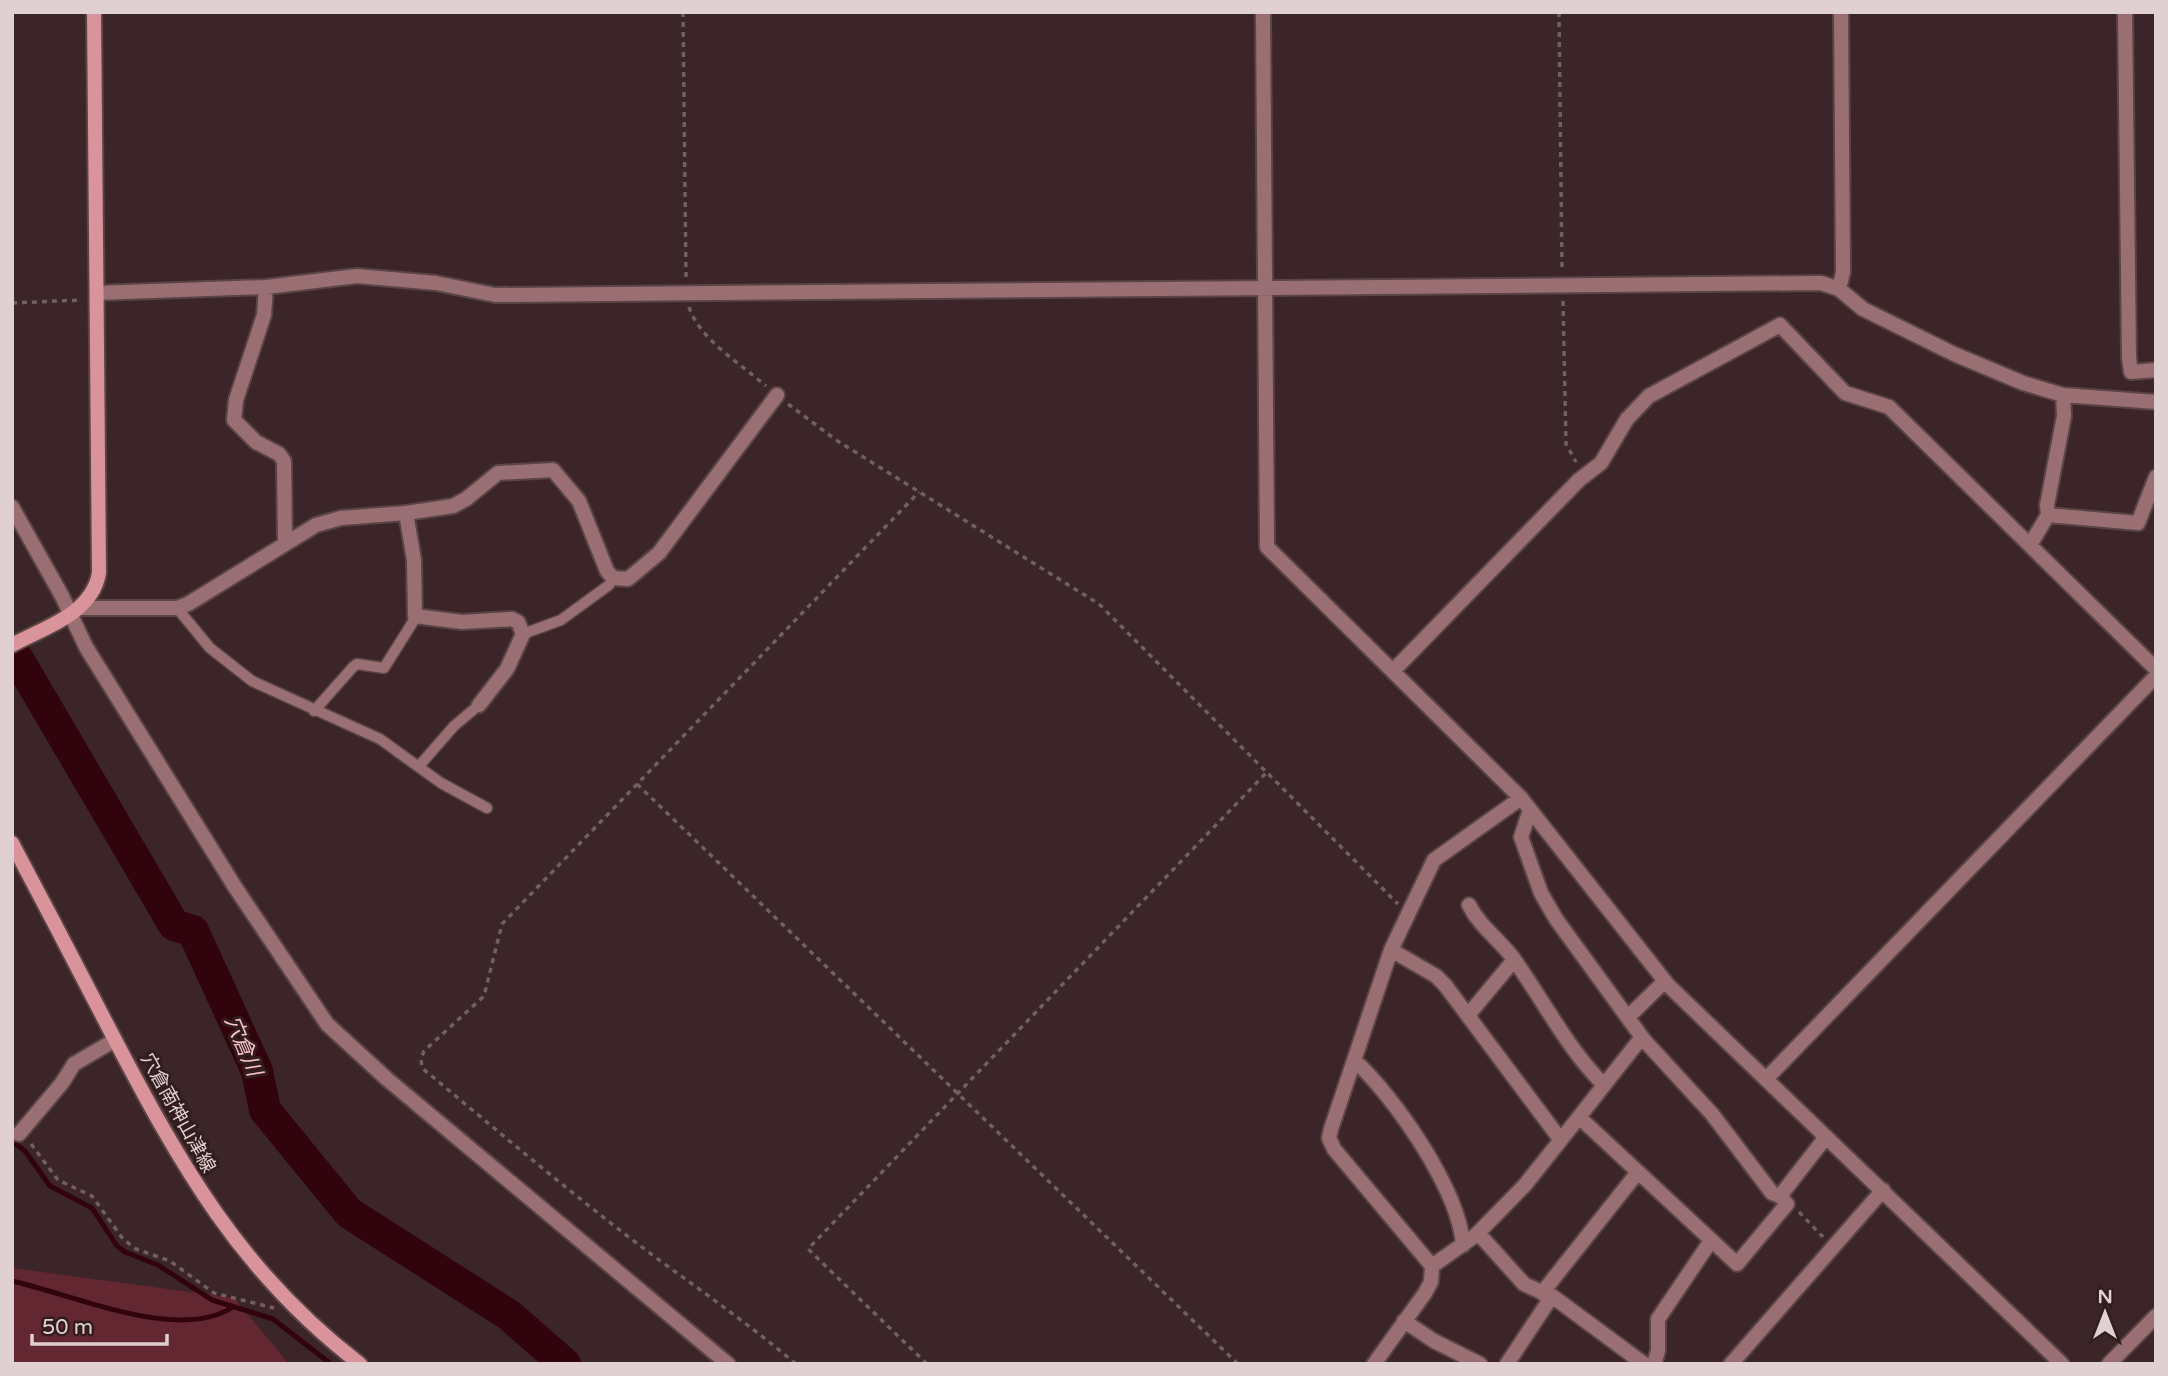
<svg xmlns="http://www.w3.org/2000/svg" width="2168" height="1376" font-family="'Varela Round','Noto Sans JP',sans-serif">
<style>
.green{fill:#632731}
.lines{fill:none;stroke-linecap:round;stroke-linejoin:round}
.stream{stroke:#31030d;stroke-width:5}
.river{stroke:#31030d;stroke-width:32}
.lane-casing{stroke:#5a4446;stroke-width:13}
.street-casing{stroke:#5a4446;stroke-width:18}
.secondary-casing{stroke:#5a4446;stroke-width:18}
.path{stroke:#735e60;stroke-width:3.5;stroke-dasharray:5 5;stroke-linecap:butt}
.lane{stroke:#9a6f73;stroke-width:10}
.street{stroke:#9a6f73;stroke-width:14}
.secondary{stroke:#d9949b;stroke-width:14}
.labels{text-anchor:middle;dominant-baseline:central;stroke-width:6;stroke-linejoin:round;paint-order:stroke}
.street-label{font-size:19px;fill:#e0d0d1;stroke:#321c1e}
.water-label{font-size:21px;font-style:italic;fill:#f9c4c8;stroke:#321c1e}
</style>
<rect width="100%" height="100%" fill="#3c2528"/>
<path class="green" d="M12,1268l222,30 55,66h-277z"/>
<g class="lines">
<path class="stream" d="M12,1141l13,10 25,35 42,22 25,38 8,6 33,13 54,35 61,19 58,45
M12,1281c60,13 166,62 221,26"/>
<path class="river" d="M12,649l162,276 19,6 64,140 8,39 84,103 160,102 56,49"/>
<g class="lane-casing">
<path id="lane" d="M177,608l33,40 42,33 128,58 61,44 46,25
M523,634l38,-14 48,-35 4,-7
M314,711l39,-44 4,-3 27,4 32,-51
M419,766l35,-40 25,-21"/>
</g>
<g class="street-casing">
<path id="street" d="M1263,12l4,535 254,251 147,187 394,379
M2125,12l4,346 2,14 25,-2
M266,287l-2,28 -28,85 -2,20 22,22 23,12 5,7 1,81
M1839,289l4,-17 -2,-260
M97,293l169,-6 91,-11 79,7 59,12 1326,-12 18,6 24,20 91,45 69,29 40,12 93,7
M2063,395l1,21 -17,89 1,10 90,8 18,-46
M12,507l50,89 24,51 149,240 92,137 60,55 341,285
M406,513l8,47 1,56 47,6 50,-3 6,3 5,12 -16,35 -28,36
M2030,545l18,-30
M80,608h97l11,-4 128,-79 25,-7 65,-5 47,-7 13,-7 32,-26 55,-3 26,31 28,70 6,7 15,1 31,-26 118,-158
M1393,671l186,-191 22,-17 26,-44 22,-23 131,-71 65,68 44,14 267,262
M1530,810l-9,27 20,56 15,26 88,121 68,74 60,79 8,3
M1469,905c11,22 30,34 44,53 31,43 53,89 91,127
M1391,950l45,26 9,9 115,154
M1469,1014l45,-54
M1628,1017l37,-36
M1354,1060c41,37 105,130 109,185
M1766,1079l390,-403
M1579,1117l63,-80
M19,1134l43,-51 12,-19 41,-24
M1478,1233l46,51 26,12
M1432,1266l44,-31 49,-50 54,-68 158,147 50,-60 -7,-8 46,-59
M1542,1293l96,-121
M1404,1321l30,20 46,23
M1374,1364l51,-71 6,-11 1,-16 -98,-117 -5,-11 2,-9 60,-179 43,-90 87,-62
M1507,1364l45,-68 92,68
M1654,1364l4,-13v-32l52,-77
M1731,1364l152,-174
M2109,1364l47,-48"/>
</g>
<g class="secondary-casing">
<path id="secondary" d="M12,645c33,-18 80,-31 87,-72l-5,-561
M12,843c34,64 68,129 101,193 68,130 128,237 247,328"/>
</g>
<path class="path" d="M683,12l3,266
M1559,12l3,257
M1563,301l3,143 10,18
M12,303l69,-3
M689,307c10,32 52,57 77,79
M788,404l48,36 263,164 299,300
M637,784l601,580
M31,1144l27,36 34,16 31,43 13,10 34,12 44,32 60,15
M1799,1212l24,25
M796,1364c-46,-39 -93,-72 -141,-107 -80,-60 -156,-125 -233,-189l-1,-9 3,-8 60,-55 18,-72 417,-432
M927,1364l-119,-115 459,-477"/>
<use href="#lane" class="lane"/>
<use href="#street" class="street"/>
<use href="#secondary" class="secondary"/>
</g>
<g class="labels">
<g class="street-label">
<text transform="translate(178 1113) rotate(61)">穴倉南神山津線</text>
</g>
<g class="water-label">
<text transform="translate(243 1046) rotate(67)">穴倉川</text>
</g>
</g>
<rect width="2168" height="1376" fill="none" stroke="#e0d0d1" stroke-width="28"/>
<g transform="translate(2105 1313)" stroke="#321c1e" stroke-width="5" paint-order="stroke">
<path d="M0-5L12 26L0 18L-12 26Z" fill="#e0d0d1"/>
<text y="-10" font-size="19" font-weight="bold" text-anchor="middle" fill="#e0d0d1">N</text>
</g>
<path d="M32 1334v10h135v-10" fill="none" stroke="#e0d0d1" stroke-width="3.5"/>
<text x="42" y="1334" font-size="21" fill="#e0d0d1" stroke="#321c1e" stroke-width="5" paint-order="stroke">50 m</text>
</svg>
